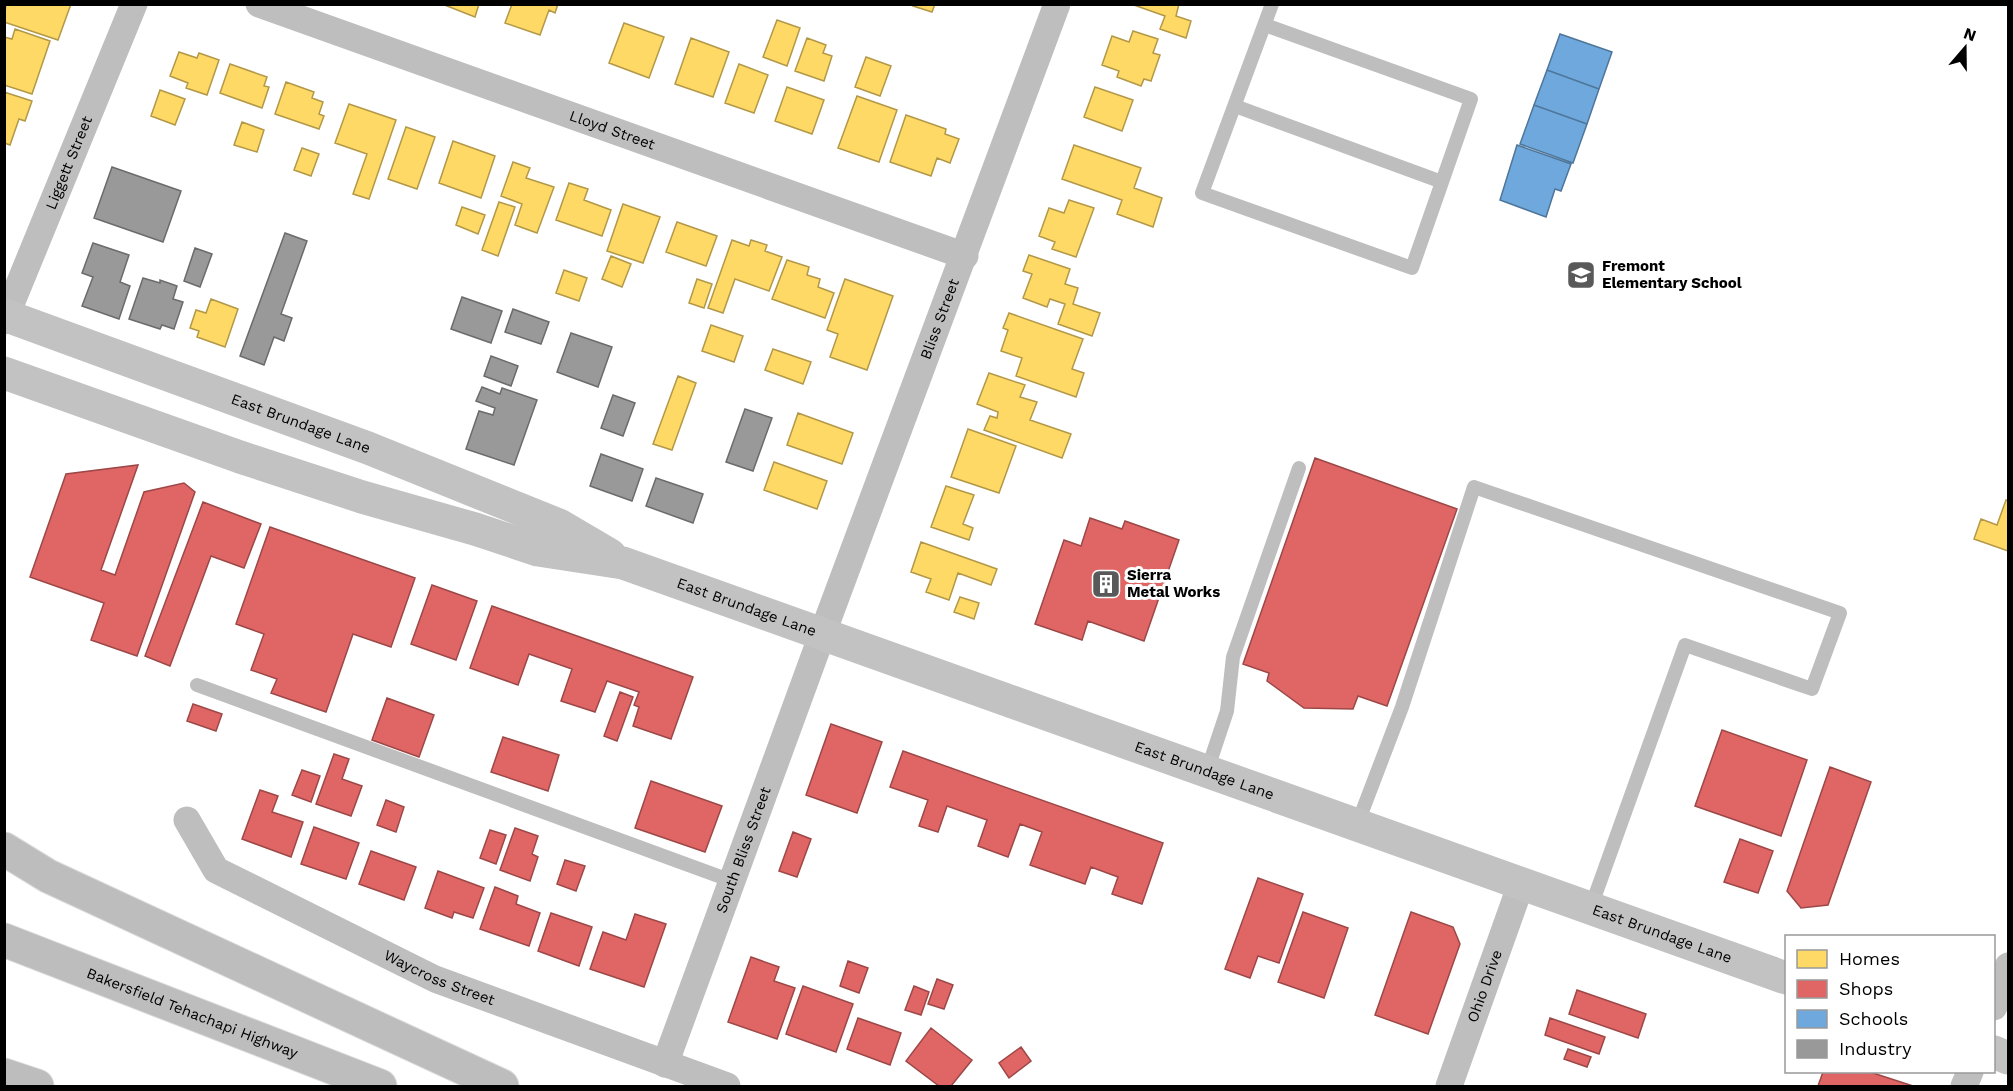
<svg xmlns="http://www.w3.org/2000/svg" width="2013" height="1091" font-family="'Work Sans',sans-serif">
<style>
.homes{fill:#ffd966;stroke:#b29847;stroke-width:1.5}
.shops{fill:#e06666;stroke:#9d4747;stroke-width:1.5}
.schools{fill:#6fa8dc;stroke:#4e769a;stroke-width:1.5}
.industry{fill:#999;stroke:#6b6b6b;stroke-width:1.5}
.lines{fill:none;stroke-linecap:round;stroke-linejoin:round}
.highway-casing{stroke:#dbdbdb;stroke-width:35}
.lane{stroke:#bebebe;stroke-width:14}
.street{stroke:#bebebe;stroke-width:27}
.secondary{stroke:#c2c2c2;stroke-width:33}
.highway{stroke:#bdbdbd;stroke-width:33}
.labels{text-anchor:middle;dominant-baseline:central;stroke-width:6;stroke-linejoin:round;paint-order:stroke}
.street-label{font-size:15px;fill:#000;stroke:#fff}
.poi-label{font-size:15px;font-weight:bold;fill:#000;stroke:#fff;text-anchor:start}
</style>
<rect width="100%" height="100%" fill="#fff"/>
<path class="homes" d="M6,4h65l-13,36 -54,-18z
M442,4h37l-4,13z
M512,4h46l-3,9 -6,-3 -9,25 -35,-12z
M914,4h21l-3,8 -19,-6z
M1131,4h48l-3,12 15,5 -5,17 -26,-9 5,-13z
M777,20l23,8 -13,38 -24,-9z
M624,23l40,14 -15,41 -40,-15z
M15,29l35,12 -18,53 -28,-9v-48l8,2z
M1133,31l25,8 -5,14 7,2 -9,26 -7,-2 -3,7 -24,-9 2,-6 -17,-6 10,-29 17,6z
M691,38l38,14 -16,45 -38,-13z
M807,38l19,7 -3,8 9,3 -8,25 -29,-10z
M179,52l18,6 2,-5 20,7 -12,35 -21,-7 2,-5 -18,-7z
M866,57l25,9 -11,30 -25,-9z
M230,64l37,13 -3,9 5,1 -7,21 -42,-15z
M739,64l29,11 -14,38 -29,-10z
M286,82l28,10 -2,6 11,4 -4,12 5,2 -5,13 -44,-15z
M787,87l37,13 -12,34 -37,-13z
M1095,87l38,13 -11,31 -38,-14z
M160,90l25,9 -10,26 -24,-9z
M4,92l28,9 -7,20 -6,-2 -9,26 -6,-2z
M857,96l40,14 -18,52 -41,-14z
M349,104l47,16 -27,79 -16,-5 14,-40 -32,-11z
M906,115l40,14 -1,5 14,5 -9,24 -13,-5 -6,18 -41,-14z
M242,122l22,8 -7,22 -23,-7z
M406,127l29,10 -18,52 -29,-10z
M453,141l42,15 -14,42 -42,-15z
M1074,145l67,23 -7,20 28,10 -9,29 -36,-13 5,-14 -60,-21z
M302,148l17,6 -8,22 -17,-6z
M513,162l17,6 -4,10 28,9 -17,46 -22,-8 7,-21 -21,-8z
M569,183l19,6 -4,11 27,10 -9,26 -46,-16z
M1069,200l25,8 -18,49 -24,-8 3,-7 -16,-6 10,-28 15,5z
M499,202l16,5 -17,49 -16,-6z
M623,204l37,13 -17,46 -36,-12z
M462,207l23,8 -7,19 -22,-9z
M677,222l40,14 -11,30 -40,-14z
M732,240l17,6 2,-6 16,5 -2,6 17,6 -13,34 -34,-12 -12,34 -15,-5z
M1029,255l41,14 -5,15 13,4 -5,16 27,9 -8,23 -34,-12 7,-20 -15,-5 -3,8 -24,-9 9,-24 -9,-3z
M611,256l20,8 -9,23 -20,-8z
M787,260l22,7 -2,8 13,4 -2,8 16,6 -9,25 -53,-19z
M564,270l23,8 -8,23 -23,-8z
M697,279l15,5 -8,24 -15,-5z
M845,279l48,17 -26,74 -37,-13 8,-23 -11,-4z
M211,299l27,10 -13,38 -28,-10 2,-6 -9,-3 6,-18 10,3z
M1009,313l74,26 -11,30 12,4 -8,24 -60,-21 6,-18 -21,-7 7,-21 -5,-2z
M711,325l32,11 -9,26 -32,-11z
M773,349l38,13 -8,22 -38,-14z
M989,373l36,12 -5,12 17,5 -7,18 41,14 -9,24 -78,-28 6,-14 7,2 1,-6 -21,-8z
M678,376l18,7 -24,67 -19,-6z
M798,413l55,20 -11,31 -55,-19z
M968,429l48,17 -17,47 -48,-16z
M774,462l53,19 -10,28 -53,-19z
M946,486l28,9 -11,29 10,4 -4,12 -38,-13z
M2006,500l2,1v50l-34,-12 7,-20 16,6z
M921,542l76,27 -6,16 -33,-12 -9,27 -23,-8 5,-13 -20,-7z
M960,597l19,6 -5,16 -20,-7z"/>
<path class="shops" d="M1315,458l142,51 -70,197 -29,-10 -5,13 -49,-1 -37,-27 2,-8 -26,-9z
M138,465l-37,105 14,5 29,-83 40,-9 11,9 -58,164 -46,-16 13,-37 -74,-26 36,-103z
M203,502l58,22 -17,44 -33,-12 -41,110 -25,-10z
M1090,518l32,11 3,-8 54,19 -35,101 -56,-20 -6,19 -47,-16 29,-84 17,6z
M270,527l145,51 -24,69 -38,-13 -27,78 -55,-19 6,-14 -26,-9 13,-36 -28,-10z
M432,585l45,16 -21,59 -45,-16z
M492,606l201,71 -22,62 -38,-13 6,-19 -5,-2 5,-13 -32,-11 -12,31 -34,-11 11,-32 -43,-15 -11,31 -48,-17z
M620,692l13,5 -16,44 -13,-5z
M387,698l47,17 -15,42 -47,-17z
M193,704l29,10 -6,17 -29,-10z
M831,724l51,18 -25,71 -51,-18z
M1722,730l85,30 -26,76 -86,-30z
M503,737l56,18 -11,36 -57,-19z
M903,751l260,92 -21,61 -30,-10 6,-17 -27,-10 -6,17 -55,-19 12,-33 -22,-8 -12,33 -30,-11 9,-26 -40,-14 -9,26 -19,-6 9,-26 -38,-13z
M334,754l15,5 -7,20 20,7 -11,30 -35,-12z
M1830,767l41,15 -43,123 -27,3 -14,-17z
M302,770l18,6 -9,26 -19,-7z
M651,781l71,25 -17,46 -70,-24z
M260,790l18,6 -6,16 31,10 -12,35 -49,-18z
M386,800l18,7 -8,25 -19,-7z
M314,827l45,16 -13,36 -45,-15z
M515,828l23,8 -6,18 6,3 -8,24 -30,-11z
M490,830l16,5 -10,29 -16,-6z
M793,832l18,7 -14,38 -18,-6z
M1740,839l33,12 -15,42 -34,-11z
M371,851l45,16 -12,33 -45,-16z
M565,860l20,6 -9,25 -19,-7z
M438,871l46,17 -11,30 -19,-6 -2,6 -27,-10z
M1258,878l45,16 -24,69 -21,-7 -8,22 -25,-9z
M495,887l23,9 -2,8 24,9 -11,33 -49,-17z
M1303,912l45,16 -24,70 -46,-16z
M1411,912l42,15 7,17 -32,90 -53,-19z
M551,913l41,14 -13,39 -41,-15z
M635,914l31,10 -22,63 -54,-18 13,-37 23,8z
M751,957l28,10 -5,14 21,7 -18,51 -49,-17z
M848,961l20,7 -9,25 -19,-7z
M937,979l16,6 -9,24 -16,-5z
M803,986l50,18 -17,48 -50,-18z
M914,986l15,6 -8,23 -16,-5z
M1577,990l69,24 -8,24 -69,-24z
M858,1018l43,15 -11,32 -43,-16z
M1550,1018l55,19 -6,17 -54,-19z
M931,1028l41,32 -21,26h-12l-33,-25z
M1021,1047l10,14 -22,17 -10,-15z
M1568,1049l23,8 -4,10 -23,-8z
M1823,1072h47l43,14h-95z"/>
<path class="schools" d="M1560,34l52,18 -13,37 -52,-19z
M1547,70l52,19 -12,35 -53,-19z
M1534,105l53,19 -14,39 -53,-19z
M1517,145l54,19 -10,27 -6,-2 -9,28 -46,-17z"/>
<path class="industry" d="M112,167l69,24 -18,51 -69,-24z
M285,233l22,8 -26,73 11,4 -8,23 -10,-4 -10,28 -24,-9z
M93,243l36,12 -9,27 10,4 -11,33 -37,-13 11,-29 -11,-4z
M195,248l17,6 -12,33 -16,-6z
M143,278l17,5v-3l17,6 -4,13 10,3 -9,27 -12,-4 -2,4 -31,-10z
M462,297l40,14 -11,32 -40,-14z
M513,309l36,13 -8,22 -36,-12z
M571,333l41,14 -14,40 -41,-15z
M491,356l27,10 -7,20 -27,-10z
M482,387l18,7 2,-6 35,12 -23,65 -48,-16 13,-38 14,4 2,-7 -19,-7z
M613,395l22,8 -12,33 -22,-8z
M745,409l27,9 -19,53 -27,-9z
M601,454l42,15 -11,32 -42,-15z
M656,478l47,16 -10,29 -47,-17z"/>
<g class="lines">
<g class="highway-casing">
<g id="highway">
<path d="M4,849l44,27 454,210"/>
<path id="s8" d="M4,940l376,146"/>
<path d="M4,1075l33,11"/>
</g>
</g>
<path class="lane" d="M1265,25l206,74 -59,169 -210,-75 70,-189
M1235,106l207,76
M197,685l535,196
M1207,771l20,-60 6,-54 66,-189
M1357,825l45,-118 72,-220 366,126 -28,76 -127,-44 -94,262"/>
<g class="street">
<path id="s1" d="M259,4l706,252"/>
<path id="s2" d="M4,321l130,-317"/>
<path id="s3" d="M187,820l29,50 219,109 292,107"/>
<path d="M1994,1007l14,-41"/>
<path id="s4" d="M665,1064l157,-429 235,-631"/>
<path id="s5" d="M1449,1086l72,-202"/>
<path d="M1964,1086l6,-14"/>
</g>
<g class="secondary">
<path id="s6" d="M4,315l364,133 191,77 51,30"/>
<path id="s7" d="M4,373l236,84 122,40 113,32 63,21 85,13 1163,415"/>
<path d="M1994,1052l14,6"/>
</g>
<use href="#highway" class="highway"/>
</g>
<defs>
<g id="school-square" transform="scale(1.5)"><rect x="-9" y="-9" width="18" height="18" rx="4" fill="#595959" stroke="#fff"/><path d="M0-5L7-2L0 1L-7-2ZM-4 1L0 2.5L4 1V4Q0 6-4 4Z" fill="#fff"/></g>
<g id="building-square" transform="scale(1.5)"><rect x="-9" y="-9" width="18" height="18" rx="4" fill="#595959" stroke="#fff"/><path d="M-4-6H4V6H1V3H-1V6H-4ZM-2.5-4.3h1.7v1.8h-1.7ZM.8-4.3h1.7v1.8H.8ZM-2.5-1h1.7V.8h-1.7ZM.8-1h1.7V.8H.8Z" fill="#fff"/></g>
</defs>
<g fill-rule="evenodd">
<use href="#school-square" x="1581" y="275"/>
<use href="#building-square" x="1106" y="584"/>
</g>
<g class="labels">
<g class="street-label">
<text stroke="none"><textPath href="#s1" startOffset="375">Lloyd Street</textPath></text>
<text stroke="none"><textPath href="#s2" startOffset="171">Liggett Street</textPath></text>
<text stroke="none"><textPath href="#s4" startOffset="794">Bliss Street</textPath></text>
<text stroke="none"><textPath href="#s6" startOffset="316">East Brundage Lane</textPath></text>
<text stroke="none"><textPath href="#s7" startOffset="780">East Brundage Lane</textPath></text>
<text stroke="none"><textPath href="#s7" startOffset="1266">East Brundage Lane</textPath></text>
<text stroke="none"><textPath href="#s4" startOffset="228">South Bliss Street</textPath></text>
<text stroke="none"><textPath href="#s7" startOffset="1752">East Brundage Lane</textPath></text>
<text stroke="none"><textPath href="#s3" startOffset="306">Waycross Street</textPath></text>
<text stroke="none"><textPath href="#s5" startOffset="106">Ohio Drive</textPath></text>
<text stroke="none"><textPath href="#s8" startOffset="202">Bakersfield Tehachapi Highway</textPath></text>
</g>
<g class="poi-label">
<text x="1602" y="266">Fremont<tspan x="1602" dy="17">Elementary School</tspan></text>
<text x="1127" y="575">Sierra<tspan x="1127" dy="17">Metal Works</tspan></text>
</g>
</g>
<rect width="2013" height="1091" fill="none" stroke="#000000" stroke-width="12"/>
<rect x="1785" y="935" width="210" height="138" fill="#ffffff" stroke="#999999" stroke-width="1.5"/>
<rect x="1797" y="950" width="30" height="18" fill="#ffd966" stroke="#999999" stroke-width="1.5"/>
<text x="1839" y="965" font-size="18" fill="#000000">Homes</text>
<rect x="1797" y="980" width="30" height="18" fill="#e06666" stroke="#999999" stroke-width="1.5"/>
<text x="1839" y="995" font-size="18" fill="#000000">Shops</text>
<rect x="1797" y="1010" width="30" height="18" fill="#6fa8dc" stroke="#999999" stroke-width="1.5"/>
<text x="1839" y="1025" font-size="18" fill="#000000">Schools</text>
<rect x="1797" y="1040" width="30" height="18" fill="#999999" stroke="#999999" stroke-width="1.5"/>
<text x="1839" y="1055" font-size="18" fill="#000000">Industry</text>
<g transform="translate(1965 48) rotate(20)" stroke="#ffffff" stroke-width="4.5" paint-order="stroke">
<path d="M0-4.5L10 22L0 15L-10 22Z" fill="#000000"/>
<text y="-9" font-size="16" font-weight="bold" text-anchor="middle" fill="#000000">N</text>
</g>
</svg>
